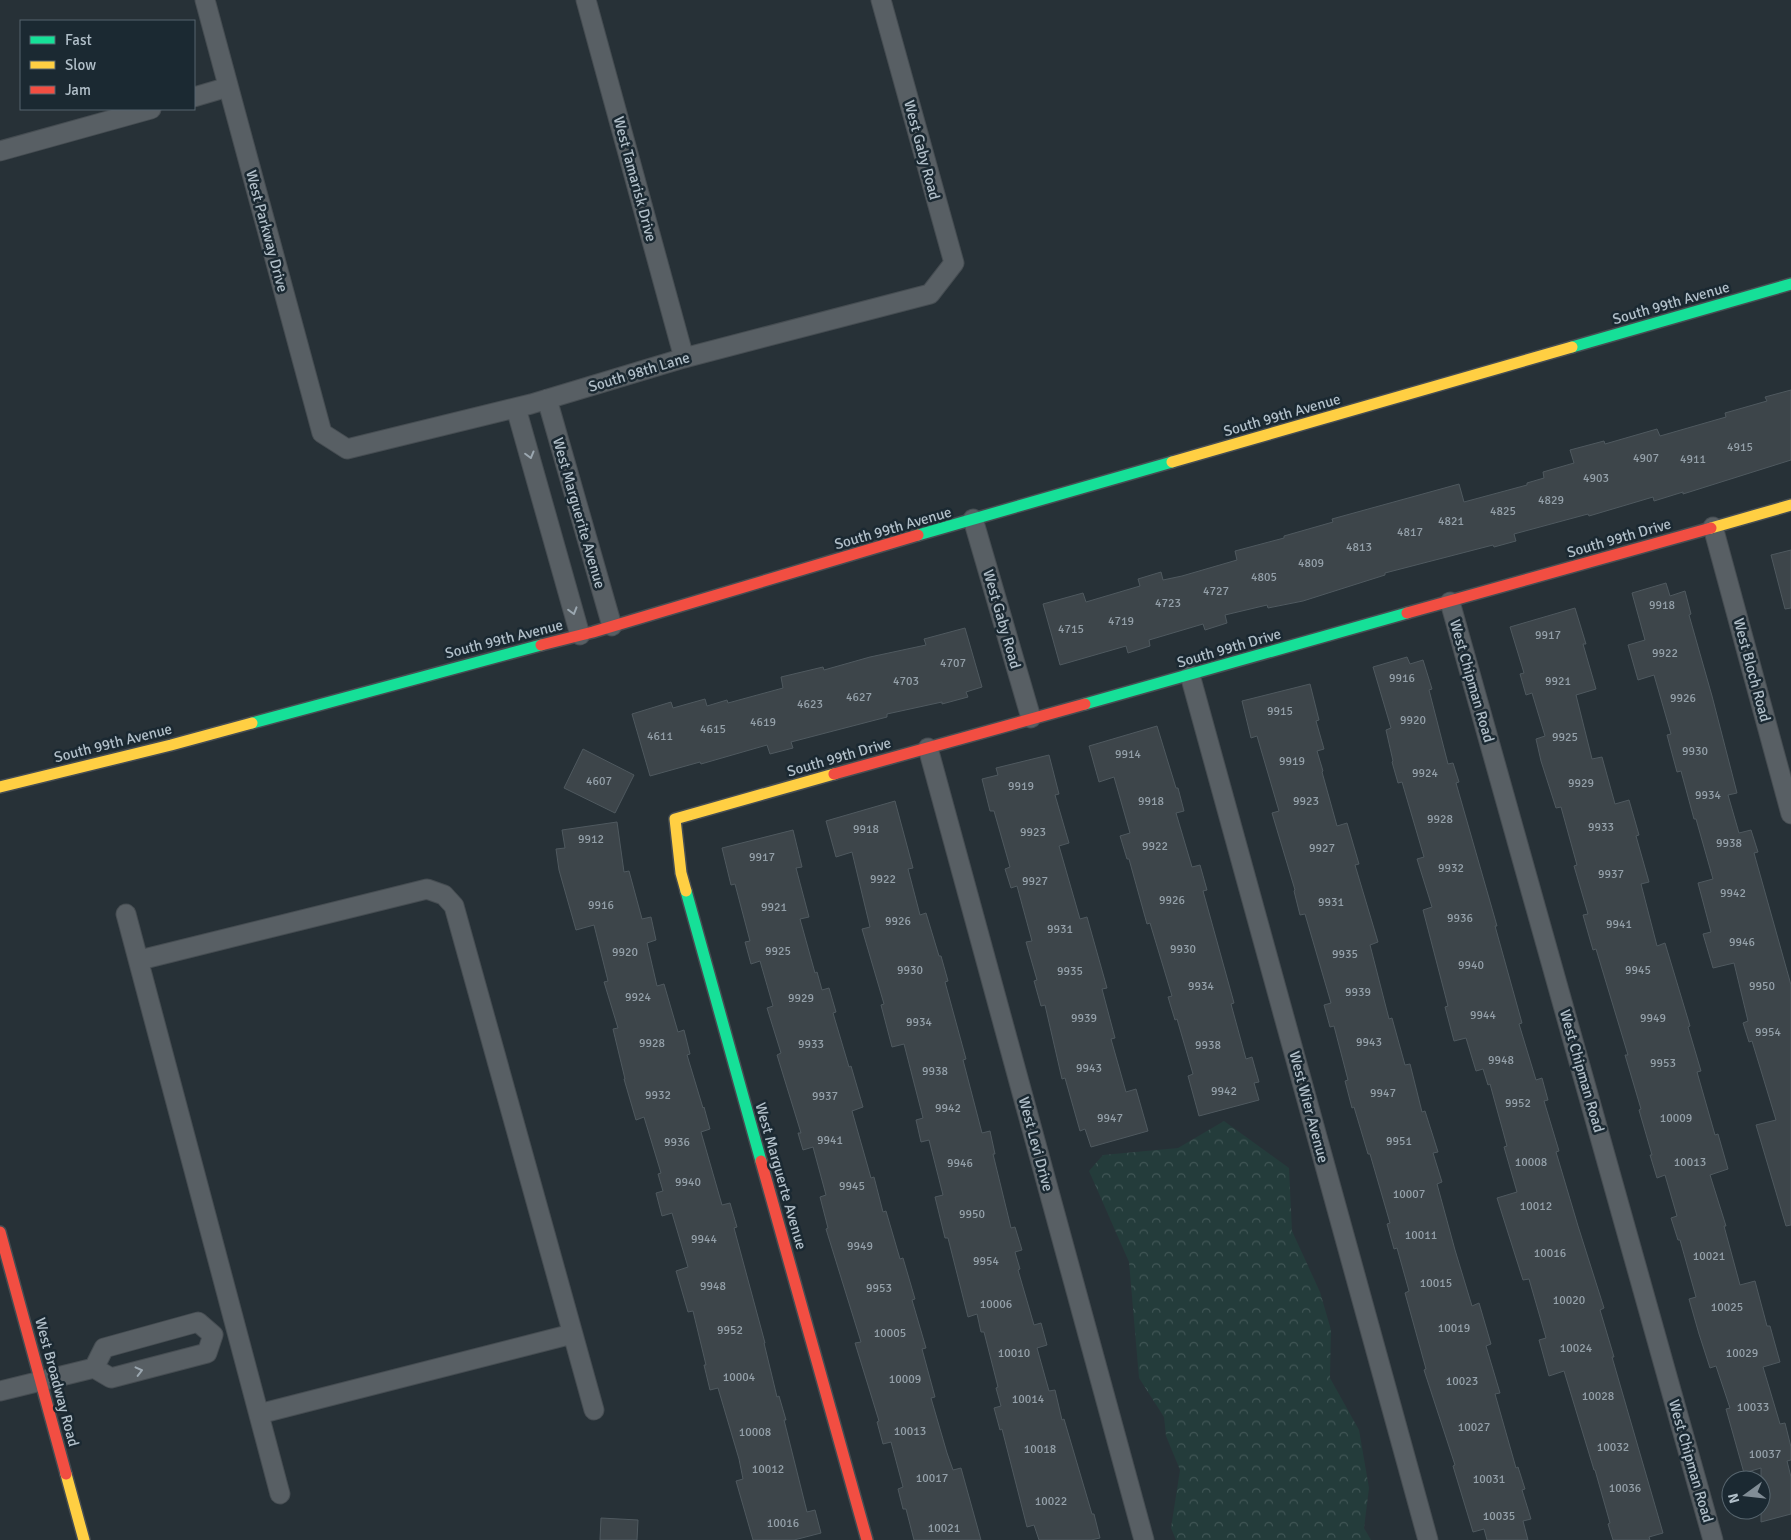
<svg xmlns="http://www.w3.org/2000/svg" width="1791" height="1540" font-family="Signika,sans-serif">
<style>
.park{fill:url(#park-crowns)}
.building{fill:#3d454a;stroke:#4f595f}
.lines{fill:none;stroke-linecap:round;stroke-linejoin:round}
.street-casing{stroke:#464d52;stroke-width:21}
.fast-casing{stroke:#464d52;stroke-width:14}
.slow-casing{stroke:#464d52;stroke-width:14}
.jam-casing{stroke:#464d52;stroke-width:14}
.street{stroke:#585f64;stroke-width:19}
.fast{stroke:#16e098;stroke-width:11}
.slow{stroke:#ffcf43;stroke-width:11}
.jam{stroke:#f24e42;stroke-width:11}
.oneway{stroke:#9ba7b0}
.labels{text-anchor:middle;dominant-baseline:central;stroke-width:5;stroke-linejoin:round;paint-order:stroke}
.number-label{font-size:12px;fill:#94a0a9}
.street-label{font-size:15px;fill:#b1bfc9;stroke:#1b2932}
</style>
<defs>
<pattern id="park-crowns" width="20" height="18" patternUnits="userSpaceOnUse" patternTransform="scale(1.25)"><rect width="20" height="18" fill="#243c3b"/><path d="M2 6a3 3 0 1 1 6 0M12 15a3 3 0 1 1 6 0" fill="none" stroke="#415656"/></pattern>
</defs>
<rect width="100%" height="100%" fill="#273137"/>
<path class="park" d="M1224,1121l65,47 3,63 28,61 11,38 -1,48 29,52 10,58 -5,40 7,12h-195l-5,-12 9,-58 -14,-34 -2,-19 -25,-39 -10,-116 -40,-91 14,-16 75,-7z"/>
<path class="building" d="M1791,390v70l-108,34v-2l-29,9 -1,-4 -64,19 -1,-2 -74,20 2,7 -22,6 -1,-2 -108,28v2l-82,26 -35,7 -1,-3 -42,10 2,8 -22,7 -2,-6 -54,16 1,6 -22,7 -2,-7 -66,19 -17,-61 40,-11 3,9 54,-16 -2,-7 23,-7 2,8 19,-4 55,-16 -2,-9 49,-13v-2l49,-14 -1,-3 127,-35 5,18 63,-17v-2l17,-5 -1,-6 31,-9 -4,-13 34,-9 1,3 52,-15 3,7 66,-19 -1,-4 42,-12 -2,-4z
M1791,550v58l-6,1 -14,-54z
M1666,583l4,13 15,-5 6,23 -2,1 23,81 25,97 -9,2 11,38 12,-3 7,22 -4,1 37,132v240l-5,1 -30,-101 20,-5 -24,-79 -3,1 -6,-19 5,-2 -14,-58 -21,5 -10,-34 8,-2 -13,-49 15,-4 -17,-60h-2l-13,-48 -4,1 -10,-37 4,-1 -17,-59 -16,5 -10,-35 17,-5 -13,-47z
M1575,608l11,36h-3l13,45 -20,6 16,64 10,-2 13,47 14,-4 10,35 -3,1 13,46 -8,2 16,62 8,-3 25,83 -2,1 13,44 -4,1 18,63 3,-1 10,35 -18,6 16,51h-2l16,59 15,-4 12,45h3l10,36 -17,5 17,57 5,-1 6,24v13l-4,1 4,16v37l-30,8v-54l-17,5 -18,-64 4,-1 -14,-42 -6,2 -11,-34 -10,-35 7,-2 -16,-57h-2l-7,-22 6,-2 -12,-41 -8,3 -7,-23h2l-13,-45 2,-1 -16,-54h3l-32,-106 -3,1 -10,-35 5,-1 -14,-48 3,-1 -16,-58 -5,1 -15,-47 -5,-22 9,-3 -13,-43 -6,2 -6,-21 4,-1 -14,-46z
M965,628l17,59 -16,5 2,5 -26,7v-2l-55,12v3l-96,25 2,6 -23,6 -3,-9 -66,19 -1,-2 -50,14 -18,-62 39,-12 2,6 32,-9 2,7 20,-6 1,3 55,-15 -2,-11 42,-10 1,3 46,-13 56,-12 -2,-6z
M1407,657l3,7 13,-4 9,29 -3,1 19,74 5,-1 6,19 -3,1 41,143h-2l27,97 -3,1 17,56 6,-2 6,22 -4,1 15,50 -3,1 22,74 26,82 -4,2 14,47h-2l51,176 -14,4 1,3h-37l-5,-16 2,-1 -15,-53h-1l-30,-99 -15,5 -10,-36 7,-2 -17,-59 -6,1 -26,-82 20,-6 -13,-45 3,-1 -17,-62 -2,1 -5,-16 -7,2 -10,-33 -12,3 -9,-34 3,-1 -25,-96 9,-3 -15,-48 7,-2 -22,-75 -4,1 -6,-21 1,-1 -7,-31 5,-2 -18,-61z
M1310,684l9,36 -3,1 8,28 -7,2 6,20 -1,1 15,54 10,-3 12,41 -4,1 23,77 -8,3 19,74 3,-1 13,47 5,-1 12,48 3,-1 13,41 -5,1 9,29 -5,2 18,66 17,56 7,-3 12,41 -5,2 14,47 -5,1 21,74 2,-1 7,22 -3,1 9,29 -8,2 5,19h-41l-3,-11 -11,3 -20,-66 2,-1 -31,-95 2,-1 -21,-76 4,-2 -12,-43 -3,1 -7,-25 3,-1 -20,-69h-2l-14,-47 -2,1 -7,-27 3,-1 -14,-54 -4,1 -6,-22 7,-2 -26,-89 -5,1 -6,-24 1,-1 -23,-77 7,-2 -22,-75 -6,2 -9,-37z
M1157,726l19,62h2l6,23 -8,2 16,54 8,-2 7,25 -4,1 31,112 -3,1 15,55 6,-2 7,25 -5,1 5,17 -60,16 -11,-40 5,-2 -16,-55 -2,1 -7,-23 4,-1 -22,-73 -3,1 -18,-65h-2l-7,-23 10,-3 -16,-56 -15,5 -10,-36z
M583,749l51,26 -19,38 -51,-25z
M1049,755l10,39 -4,1 14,48 -10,3 21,73 7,-2 20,71 -5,1 13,49 -4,1 15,53 10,-3 12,42 -57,16 -6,-18 -5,2 -15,-53 -3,1 -17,-74 -4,1 -7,-25 3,-1 -11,-38 6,-1 -15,-55 -6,2 -6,-19 5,-2 -16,-56h-4l-8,-32 16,-4 -2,-7z
M895,801l18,67 -5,1 12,46 6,-2 13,43h2l7,25 -3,1 21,77 -3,1 19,73 8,-2 5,23h-2l18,74 4,-1 7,23 -7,2 5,17 -2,1 16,55 7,-2 6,22 -10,3 12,43 6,-1 7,30 2,-1 28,95h2l6,24 -9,2h-52l-5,-15 -7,2 -25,-98 -2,1 -6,-22 7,-2 -5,-18 2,-1 -14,-55h-3l-4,-18 -9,3 -20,-79h-3l-10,-41 8,-2 -14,-55 -8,2 -5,-22 7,-2 -19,-74 -12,3 -11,-42 3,-1 -22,-75 8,-2 -18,-75 -16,5 -10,-36z
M617,822l7,50 5,-1 13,48 9,-2 5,23 -9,3 10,43 7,-2 14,48 6,-2 6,24 -3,1 16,53 1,-1 6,22 -9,3 21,73 8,-2 7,24 -3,1 31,115h-1l13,54 2,-1 7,24h-2l23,92 8,-2 6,23 -27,7h-41l-17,-59 7,-2 -4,-20 -21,-71 -8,2 -6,-25h2l-13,-54 -5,1 -12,-41 12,-4 -16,-54 -10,3 -6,-23 7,-2 -5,-17 3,-1 -17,-56 -8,3 -12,-41h1l-12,-50 5,-1 -14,-46 4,-1 -14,-56 -18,5 -17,-60 -3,-21 9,-1 -3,-18z
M793,830l9,37 -6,1 13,49 -9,2 15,54 2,-1 5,18 7,-2 7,24 -3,1 16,54 2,-1 12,41 -11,4 19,67 3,-1 9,35 3,-1 14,48 3,-1 12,41 -3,1 14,48 -4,1 13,48 -4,1 16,55 6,17 8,-2 20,72h-67l-8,-31h-3l-5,-20 5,-2 -12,-45 -8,2 -6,-22 2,-1 -24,-78 6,-1 -35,-113 2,-1 -8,-31 6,-2 -13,-48 -10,3 -5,-17h3l-24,-78 4,-2 -14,-45 6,-2 -13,-45 -9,3 -6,-22 5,-1 -15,-57 -4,1 -9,-37z
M601,1518l37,2 -1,20h-37z"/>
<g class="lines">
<g class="street-casing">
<path id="street" d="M205,0l117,433 25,16 184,-45 153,-46 246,-64 24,-31 -73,-263
M586,0l98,358
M194,97l34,-10
M0,151l151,-42
M547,399l65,227
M516,408l64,227
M973,519l58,199
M1713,527l78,287
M1450,602l263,938
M1190,675l238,865
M928,748l216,792
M126,914l154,580
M140,960l287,-71 17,6 10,11 140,504
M0,1391l94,-23 17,10 96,-25 6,-18 -15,-13 -94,26 -10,20
M259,1414l313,-80"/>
</g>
<g class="fast-casing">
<path id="fast" d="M1572,347l219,-63
M918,535l254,-73
M1085,704l322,-91
M252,723l289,-78
M686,891l75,270"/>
</g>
<g class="slow-casing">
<path id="slow" d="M1172,462l400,-115
M1711,528l80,-23
M0,787l171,-42 81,-22
M686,891l-5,-18 -6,-54 159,-45
M66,1474l18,66"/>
</g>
<g class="jam-casing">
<path id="jam" d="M1407,613l304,-85
M541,645l52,-13 325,-97
M834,774l251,-70
M761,1161l106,379
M0,1232l66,242"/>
</g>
<use href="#street" class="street"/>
<use href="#fast" class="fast"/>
<use href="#slow" class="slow"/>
<use href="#jam" class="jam"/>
</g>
<defs><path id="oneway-chevron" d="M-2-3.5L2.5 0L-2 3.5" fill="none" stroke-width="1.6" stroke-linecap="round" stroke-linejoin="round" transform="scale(1.25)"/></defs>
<g class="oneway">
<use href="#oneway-chevron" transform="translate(530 455) rotate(75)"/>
<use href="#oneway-chevron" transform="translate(573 611) rotate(74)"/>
<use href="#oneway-chevron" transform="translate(139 1371) rotate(-14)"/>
</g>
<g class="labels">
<g class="number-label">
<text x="1740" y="447">4915</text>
<text x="1646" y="458">4907</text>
<text x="1693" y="459">4911</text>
<text x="1596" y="478">4903</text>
<text x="1551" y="500">4829</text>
<text x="1503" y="511">4825</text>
<text x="1451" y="521">4821</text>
<text x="1410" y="532">4817</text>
<text x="1359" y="547">4813</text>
<text x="1311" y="563">4809</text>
<text x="1264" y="577">4805</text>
<text x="1216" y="591">4727</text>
<text x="1168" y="603">4723</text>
<text x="1662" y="605">9918</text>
<text x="1121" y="621">4719</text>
<text x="1071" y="629">4715</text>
<text x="1548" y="635">9917</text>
<text x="1665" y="653">9922</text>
<text x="953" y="663">4707</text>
<text x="1402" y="678">9916</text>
<text x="906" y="681">4703</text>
<text x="1558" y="681">9921</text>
<text x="859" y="697">4627</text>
<text x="1683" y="698">9926</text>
<text x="810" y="704">4623</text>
<text x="1280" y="711">9915</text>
<text x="1413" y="720">9920</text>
<text x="763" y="722">4619</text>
<text x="713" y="729">4615</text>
<text x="660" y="736">4611</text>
<text x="1565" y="737">9925</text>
<text x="1695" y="751">9930</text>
<text x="1128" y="754">9914</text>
<text x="1292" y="761">9919</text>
<text x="1425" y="773">9924</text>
<text x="599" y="781">4607</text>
<text x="1581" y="783">9929</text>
<text x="1021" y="786">9919</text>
<text x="1708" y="795">9934</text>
<text x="1151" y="801">9918</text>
<text x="1306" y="801">9923</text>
<text x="1440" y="819">9928</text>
<text x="1601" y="827">9933</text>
<text x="866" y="829">9918</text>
<text x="1033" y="832">9923</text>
<text x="591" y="839">9912</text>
<text x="1729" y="843">9938</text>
<text x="1155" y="846">9922</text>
<text x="1322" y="848">9927</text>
<text x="762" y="857">9917</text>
<text x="1451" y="868">9932</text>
<text x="1611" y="874">9937</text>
<text x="883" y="879">9922</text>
<text x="1035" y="881">9927</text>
<text x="1733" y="893">9942</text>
<text x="1172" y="900">9926</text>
<text x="1331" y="902">9931</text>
<text x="601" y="905">9916</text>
<text x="774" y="907">9921</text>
<text x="1460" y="918">9936</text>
<text x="898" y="921">9926</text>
<text x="1619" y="924">9941</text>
<text x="1060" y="929">9931</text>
<text x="1742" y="942">9946</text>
<text x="1183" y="949">9930</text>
<text x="778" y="951">9925</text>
<text x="625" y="952">9920</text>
<text x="1345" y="954">9935</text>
<text x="1471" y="965">9940</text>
<text x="910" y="970">9930</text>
<text x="1638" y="970">9945</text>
<text x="1070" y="971">9935</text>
<text x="1201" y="986">9934</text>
<text x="1762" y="986">9950</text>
<text x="1358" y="992">9939</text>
<text x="638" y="997">9924</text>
<text x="801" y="998">9929</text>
<text x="1483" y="1015">9944</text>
<text x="1084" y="1018">9939</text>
<text x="1653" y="1018">9949</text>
<text x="919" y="1022">9934</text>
<text x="1768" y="1032">9954</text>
<text x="1369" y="1042">9943</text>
<text x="652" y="1043">9928</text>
<text x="811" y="1044">9933</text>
<text x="1208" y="1045">9938</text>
<text x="1501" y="1060">9948</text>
<text x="1663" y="1063">9953</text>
<text x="1089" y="1068">9943</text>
<text x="935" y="1071">9938</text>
<text x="1224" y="1091">9942</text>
<text x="1383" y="1093">9947</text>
<text x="658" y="1095">9932</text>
<text x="825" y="1096">9937</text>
<text x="1518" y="1103">9952</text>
<text x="948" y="1108">9942</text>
<text x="1110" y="1118">9947</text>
<text x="1676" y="1118">10009</text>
<text x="830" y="1140">9941</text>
<text x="1399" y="1141">9951</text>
<text x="677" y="1142">9936</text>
<text x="1531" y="1162">10008</text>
<text x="1690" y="1162">10013</text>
<text x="960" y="1163">9946</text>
<text x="688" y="1182">9940</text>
<text x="852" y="1186">9945</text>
<text x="1409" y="1194">10007</text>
<text x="1536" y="1206">10012</text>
<text x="972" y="1214">9950</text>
<text x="1421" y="1235">10011</text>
<text x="704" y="1239">9944</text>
<text x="860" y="1246">9949</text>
<text x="1550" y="1253">10016</text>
<text x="1709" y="1256">10021</text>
<text x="986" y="1261">9954</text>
<text x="1436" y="1283">10015</text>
<text x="713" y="1286">9948</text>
<text x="879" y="1288">9953</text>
<text x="1569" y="1300">10020</text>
<text x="996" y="1304">10006</text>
<text x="1727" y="1307">10025</text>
<text x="1454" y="1328">10019</text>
<text x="730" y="1330">9952</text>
<text x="890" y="1333">10005</text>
<text x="1576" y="1348">10024</text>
<text x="1014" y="1353">10010</text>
<text x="1742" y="1353">10029</text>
<text x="739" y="1377">10004</text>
<text x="905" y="1379">10009</text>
<text x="1462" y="1381">10023</text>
<text x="1598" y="1396">10028</text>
<text x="1028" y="1399">10014</text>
<text x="1753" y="1407">10033</text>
<text x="1474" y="1427">10027</text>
<text x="910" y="1431">10013</text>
<text x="755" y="1432">10008</text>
<text x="1613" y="1447">10032</text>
<text x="1040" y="1449">10018</text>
<text x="1765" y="1454">10037</text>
<text x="768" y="1469">10012</text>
<text x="932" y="1478">10017</text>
<text x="1489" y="1479">10031</text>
<text x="1625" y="1488">10036</text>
<text x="1051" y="1501">10022</text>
<text x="1499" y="1516">10035</text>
<text x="783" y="1523">10016</text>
<text x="944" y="1528">10021</text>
</g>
<g class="street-label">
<text transform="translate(922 150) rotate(75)">West Gaby Road</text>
<text transform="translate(635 179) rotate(75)">West Tamarisk Drive</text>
<text transform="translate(267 231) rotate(75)">West Parkway Drive</text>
<text transform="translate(1671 303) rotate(-16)">South 99th Avenue</text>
<text transform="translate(639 372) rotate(-17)">South 98th Lane</text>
<text transform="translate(1282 415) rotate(-16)">South 99th Avenue</text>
<text transform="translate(579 513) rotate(74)">West Marguerite Avenue</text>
<text transform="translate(893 528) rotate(-16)">South 99th Avenue</text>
<text transform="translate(1619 538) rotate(-16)">South 99th Drive</text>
<text transform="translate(1002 619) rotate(74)">West Gaby Road</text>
<text transform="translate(504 639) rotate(-14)">South 99th Avenue</text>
<text transform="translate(1229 648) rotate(-16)">South 99th Drive</text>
<text transform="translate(1752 670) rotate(75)">West Bloch Road</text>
<text transform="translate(1472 681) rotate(74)">West Chipman Road</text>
<text transform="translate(113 743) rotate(-14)">South 99th Avenue</text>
<text transform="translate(839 757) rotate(-16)">South 99th Drive</text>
<text transform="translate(1582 1071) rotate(74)">West Chipman Road</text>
<text transform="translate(1309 1107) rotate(75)">West Wier Avenue</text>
<text transform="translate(1036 1144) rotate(75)">West Levi Drive</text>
<text transform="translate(781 1176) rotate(74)">West Marguerte Avenue</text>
<text transform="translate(57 1382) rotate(75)">West Broadway Road</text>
<text transform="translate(1691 1461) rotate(74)">West Chipman Road</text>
</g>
</g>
<rect x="20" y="20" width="175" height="90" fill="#1b2932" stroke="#57656e"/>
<rect x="30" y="36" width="25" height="8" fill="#16e098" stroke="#57656e"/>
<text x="65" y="45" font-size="15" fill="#b1bfc9">Fast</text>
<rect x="30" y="61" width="25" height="8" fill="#ffcf43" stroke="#57656e"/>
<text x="65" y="70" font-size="15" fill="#b1bfc9">Slow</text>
<rect x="30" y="86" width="25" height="8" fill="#f24e42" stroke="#57656e"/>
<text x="65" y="95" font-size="15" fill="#b1bfc9">Jam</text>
<g transform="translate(1746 1495) rotate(255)"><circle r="24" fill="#1b2932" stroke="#57656e"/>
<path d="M0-4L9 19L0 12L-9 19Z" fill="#818d96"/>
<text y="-8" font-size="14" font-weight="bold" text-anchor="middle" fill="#b1bfc9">N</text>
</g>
</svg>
